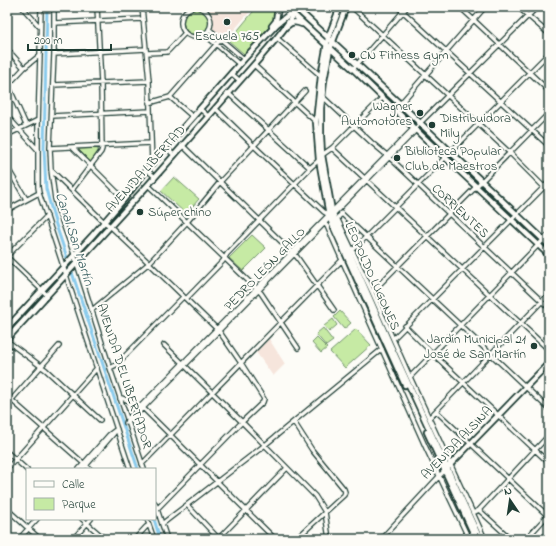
<svg xmlns="http://www.w3.org/2000/svg" width="556" height="546" font-family="'Indie Flower',sans-serif">
<style>
.built{fill:#f6e5dc}
.green{fill:#c6eaa4;stroke:#72946c}
.lines{fill:none;stroke-linecap:round;stroke-linejoin:round}
.stream{stroke:#6092a2;stroke-width:1}
.canal{stroke:#8bcbec;stroke-width:3}
.minor-casing{stroke:#1f3d34;stroke-width:6}
.major-casing{stroke:#1f3d34;stroke-width:8}
.minor{stroke:#fdfcf7;stroke-width:3.5}
.major{stroke:#fdfcf7;stroke-width:4.5}
.poi-dot{fill:#1f3d34;stroke:#fdfcf7;stroke-width:1.5}
.labels{text-anchor:middle;dominant-baseline:central;stroke-width:4;stroke-linejoin:round;paint-order:stroke}
.poi-label{font-size:13px;fill:#1f3d34;stroke:#fdfcf7;text-anchor:start}
.street-label{font-size:13px;fill:#1f3d34;stroke:#fdfcf7}
.water-label{font-size:14px;font-style:italic;fill:#3a6062;stroke:#fdfcf7}
</style>
<rect width="100%" height="100%" fill="#fdfcf7"/>
<filter id="ink" filterUnits="userSpaceOnUse"><feTurbulence type="fractalNoise" baseFrequency=".025" numOctaves="2"/><feDisplacementMap in="SourceGraphic" scale="8" xChannelSelector="R" yChannelSelector="G"/><feConvolveMatrix kernelMatrix="1 2 1 2 8 2 1 2 1" color-interpolation-filters="sRGB"/></filter>
<g filter="url(#ink)">
<path class="built" d="M213,7h41l-28,32 -14,-11v-8l-3,-9z
M269,339l16,25 -12,12 -17,-24z"/>
<path class="green" d="M257,7h19l-1,10 -6,10 -25,27 -15,-13z
M183 22a13 13 0 1 1 26 0a13 13 0 1 1-26 0Z
M98,148v3l-7,11 -13,-13z
M174,177l25,22 -13,15 -25,-23z
M252,235l14,13 -23,23 -14,-13z
M38,295h2l2,2 -35,39v-5z
M340,311l11,12 -7,6 -10,-12z
M333,319l4,6 -8,7 -5,-6z
M323,328l10,13 -7,5 -10,-12z
M356,329l15,16 -26,23 -15,-16z
M317,338l10,10 -6,5 -9,-10z"/>
<g class="lines">
<path class="stream" d="M320,36l4,3
M334,49l112,104
M449,155l29,28
M481,185l32,31
M516,218l24,23
M542,243l7,6"/>
<path class="canal" d="M47,7l-3,141 2,41 9,33 83,247
M154,519l6,20"/>
<g class="minor-casing">
<path id="minor" d="M22,7l18,20
M41,7l-1,48 -2,70v62l1,6 91,276
M54,7v47l-4,94 1,22 4,29 3,11 16,44 36,114 34,101
M142,7l7,74 3,82
M195,7c-20,3 -18,31 2,30 4,-1 8,-3 11,-6 7,-10 0,-22 -11,-24
M352,7l158,146 34,34
M398,7l151,139
M460,7l89,84
M518,7l31,27
M54,23l89,-4
M209,29l35,30
M204,34l35,30
M277,38l44,38
M7,49l17,19
M147,53l20,-1 2,-2 16,-17
M54,54l92,-5
M254,65l62,57
M353,69l54,-62
M231,73l8,7
M53,85l96,-4
M228,93l82,75
M322,96l49,46 18,15 160,151
M170,97l23,20
M149,103l21,-6 51,-58
M400,104l85,-97
M215,108l39,38 70,66 5,3
M200,109l8,7
M7,116l31,34
M52,116l98,-5
M26,125l-18,-40 16,-17 16,-13
M416,128h-2l-287,292 -1,3 2,-1 15,-14 273,-278v-2l4,-5 117,-116
M7,135l31,-15
M182,145l115,112 37,53
M72,147l52,52
M50,148l101,-5
M166,148l8,7
M332,148l217,202
M322,155l10,-7 50,-50
M7,167l19,32
M51,170l53,52 6,4 39,37 70,68 22,32 23,36 -1,3 -21,20 -85,87
M147,170l8,7
M148,185l113,108 37,55
M72,190l29,-38 1,-3 -1,-66 -4,-76
M7,210l32,-17
M341,213l208,196
M342,214l-4,3v3l34,72 38,85 75,162
M323,222l4,4 15,34 84,188 43,91
M352,251l197,-198
M7,256l40,-40
M7,257l40,38
M372,292l177,-179
M186,299l37,-38 4,-7 83,-86 9,-8
M92,310l57,-47 38,-41 33,-40 85,-91
M405,326l27,27 117,110
M393,339l156,-157
M7,341l39,29 54,50
M164,345l78,77 73,74 10,16 4,27
M110,368l6,-3 67,-68
M410,377l139,-143
M7,396l83,73
M120,399l2,-1 16,7 5,3 132,131
M7,405l52,-59
M436,411l113,106
M429,418l120,-124
M294,422l18,28 32,39 1,3 -1,3 -48,44
M7,452l20,18
M142,464l200,-204
M7,469l90,-101
M79,469l30,-34 8,-6 -3,4 -31,36
M155,503l12,36
M187,505l32,34
M7,509l33,30
M479,510l32,29
M473,513l6,-3 70,-75
M82,519l23,20
M147,519l7,20
M162,524l103,-79 117,-96
M19,539l18,-20
M73,539l18,-20
M135,539l11,-12 3,-2
M218,539l69,-71
M381,539l64,-69
M526,539l22,-24"/>
</g>
<g class="major-casing">
<path id="major" d="M287,7l7,8 59,54 63,61 133,125
M295,7l105,97 149,141
M340,7l-12,31 -7,38 -5,46 3,38 10,55 3,9 73,161
M346,7l-16,42 -6,32 -3,27v28l1,19 10,56 4,11 53,120 91,197
M272,26l4,-5 2,-14
M287,26c5,-5 9,-4 15,-2
M7,328l85,-92 32,-37 28,-36 92,-104 33,-35 20,-16
M7,339l141,-154 111,-126c12,-15 30,-33 37,-50
M427,432l49,107
M446,469l103,-106"/>
</g>
<use href="#minor" class="minor"/>
<use href="#major" class="major"/>
</g>
</g>
<g class="poi-dot">
<circle cx="227" cy="22" r="4"/>
<circle cx="352" cy="55" r="4"/>
<circle cx="420" cy="113" r="4"/>
<circle cx="432" cy="125" r="4"/>
<circle cx="397" cy="158" r="4"/>
<circle cx="140" cy="212" r="4"/>
<circle cx="534" cy="346" r="4"/>
</g>
<g class="labels">
<g class="poi-label">
<text x="227" y="36" text-anchor="middle">Escuela 765</text>
<text x="360" y="55">CN Fitness Gym</text>
<text x="412" y="106" text-anchor="end">Wagner<tspan x="412" dy="15">Automotores</tspan></text>
<text x="440" y="118">Distribuidora<tspan x="440" dy="15">Mily</tspan></text>
<text x="405" y="151">Biblioteca Popular<tspan x="405" dy="15">Club de Maestros</tspan></text>
<text x="148" y="212">Súper chino</text>
<text x="526" y="339" text-anchor="end">Jardín Municipal 21<tspan x="526" dy="15">José de San Martín</tspan></text>
</g>
<g class="street-label">
<text transform="translate(146 169) rotate(-48)">AVENIDA LIBERTAD</text>
<text transform="translate(460 211) rotate(43)">CORRIENTES</text>
<text transform="translate(265 269) rotate(-46)">PEDRO LEÓN GALLO</text>
<text transform="translate(372 276) rotate(66)">LEOPOLDO LUGONES</text>
<text transform="translate(124 376) rotate(72)">AVENIDA DEL LIBERTADOR</text>
<text transform="translate(457 443) rotate(-46)">AVENIDA ALSINA</text>
</g>
<g class="water-label">
<text transform="translate(74 239) rotate(72)">Canal San Martín</text>
</g>
</g>
<rect width="556" height="546" fill="none" stroke="#fdfcf7" stroke-width="24"/>
<rect x="12" y="12" width="532" height="522" fill="none" stroke="#1f3d34" stroke-width="1.5" filter="url(#ink)"/>
<rect x="26" y="468" width="130" height="52" fill="#fdfcf7" stroke="#a4b0a9"/>
<rect x="34" y="481" width="20" height="6" fill="#fdfcf7" stroke="#a4b0a9"/>
<text x="62" y="488" font-size="12" fill="#1f3d34">Calle</text>
<rect x="34" y="498" width="20" height="12" fill="#c6eaa4" stroke="#a4b0a9"/>
<text x="62" y="508" font-size="12" fill="#1f3d34">Parque</text>
<g transform="translate(510 500) rotate(347)" stroke="#fdfcf7" stroke-width="3" paint-order="stroke">
<path d="M0-3L7 15L0 10L-7 15Z" fill="#1f3d34"/>
<text y="-6" font-size="11" font-weight="bold" text-anchor="middle" fill="#1f3d34">N</text>
</g>
<path d="M28 44v6h83v-6" fill="none" stroke="#1f3d34" stroke-width="2"/>
<text x="34" y="44" font-size="12" fill="#1f3d34" stroke="#fdfcf7" stroke-width="3" paint-order="stroke">200 m</text>
</svg>
